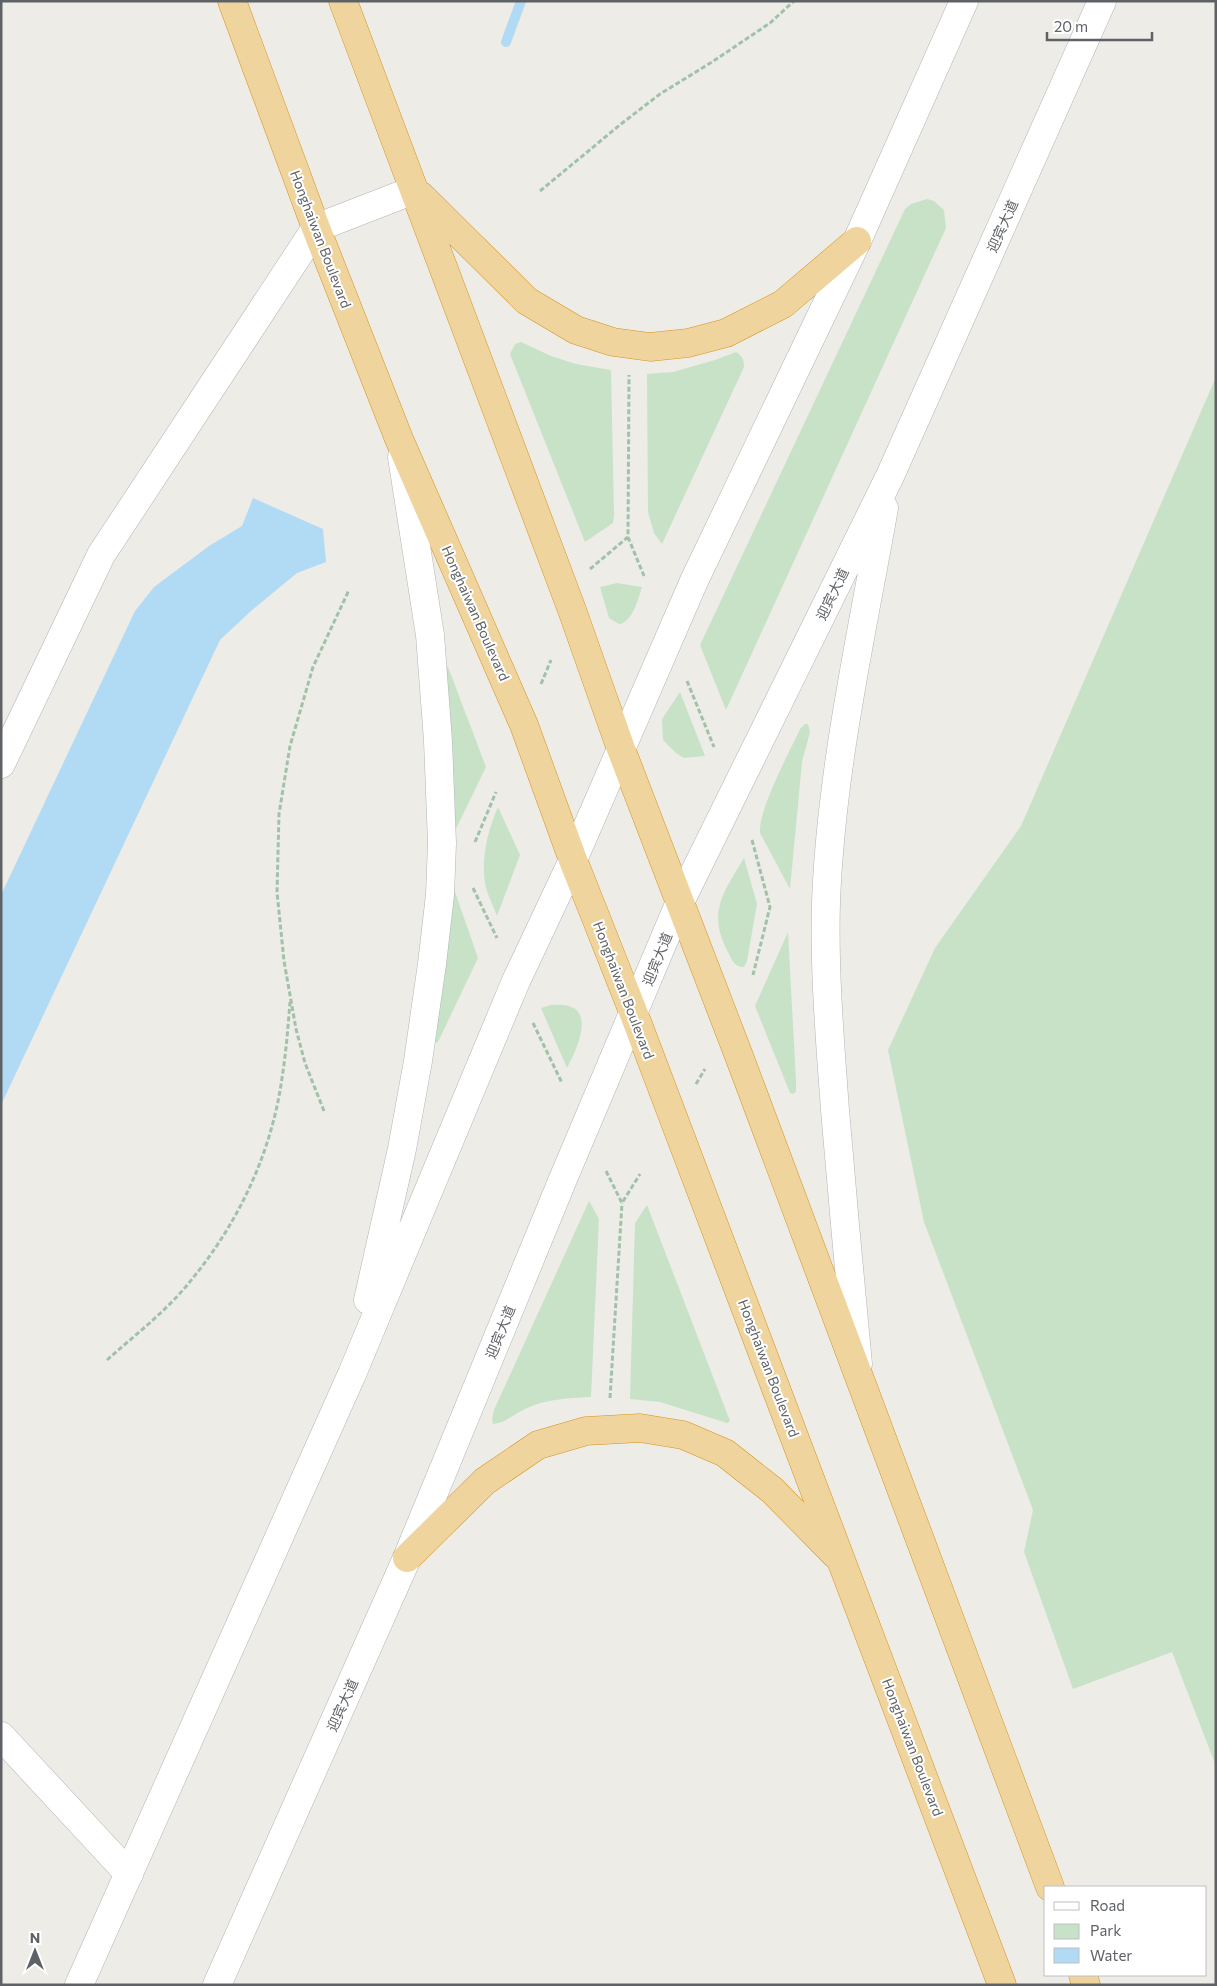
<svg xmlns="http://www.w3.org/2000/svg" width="1217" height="1986" font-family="Commissioner,'Noto Sans SC',sans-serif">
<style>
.green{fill:#c8e2c7}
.water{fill:#b1dbf4}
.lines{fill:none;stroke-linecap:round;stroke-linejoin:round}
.stream{stroke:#b1dbf4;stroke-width:10}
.street-casing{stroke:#b2b3b7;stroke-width:29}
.secondary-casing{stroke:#b1b4b7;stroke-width:29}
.highway-casing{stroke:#d6921e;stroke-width:29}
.path{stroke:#a1c2a8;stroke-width:3;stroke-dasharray:5 2.5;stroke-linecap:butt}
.street{stroke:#fff;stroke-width:28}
.secondary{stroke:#fff;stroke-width:28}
.highway{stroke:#efd59d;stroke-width:28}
.labels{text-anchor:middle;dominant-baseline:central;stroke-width:4;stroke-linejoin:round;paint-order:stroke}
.street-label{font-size:14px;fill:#5e6165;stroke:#fff}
</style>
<rect width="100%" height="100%" fill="#eeece7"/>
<path class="green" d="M927,199l7,2 10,9 2,18 -220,482 -26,-65 205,-436 6,-5z
M521,342l30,14 25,8 35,6 3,145 -1,8 -28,19 -75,-188 5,-10z
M736,352c6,3 8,8 8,15l-82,177 -8,-11 -6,-21 -1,-138 26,-2 42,-12z
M1216,377v1389l-44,-114 -99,37 -49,-137 9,-42 -109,-288 -36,-172 47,-102 86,-122z
M617,583l25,4c-4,12 -9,35 -23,37l-10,-6 -9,-31z
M445,666l3,1 38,100 -33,68z
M680,692l25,64 -21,2 -8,-5 -13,-13 -1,-21z
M805,724h3l2,8 -8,30 -12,127 -30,-56c-2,-23 29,-80 40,-104z
M498,807l22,48 -23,61c-4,-11 -10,-22 -12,-33 -4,-26 3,-53 13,-76z
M744,858l13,46 -10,57 -3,6c-10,0 -12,-7 -16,-15 -21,-39 -5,-59 16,-94z
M453,886l25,72 -40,84 -3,1 -2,-3z
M788,932l8,149v11l-3,2 -3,-1 -35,-87z
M551,1005c6,0 14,-1 20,2 23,8 3,48 -4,61l-26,-60z
M589,1201l10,18 -8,178c-22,1 -46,2 -66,12 -11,5 -20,14 -32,15l-1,-5 2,-9z
M647,1205l83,216 -3,2 -67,-21 -30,-3 5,-176z"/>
<path class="water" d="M253,498l70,31 3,33 -29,11 -46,38 -31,29 -219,465v-210l134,-284 19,-24 55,-41 33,-20z"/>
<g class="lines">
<path class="stream" d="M506,42l15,-41"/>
<g class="street-casing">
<path id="street" d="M1,764l100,-209 215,-327 98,-38
M1,1736l128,138"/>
</g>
<g class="secondary-casing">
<path id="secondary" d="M368,1300l34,-151 16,-88 14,-97 8,-69 2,-52 -4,-102 -8,-106 -28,-178
M858,1364c-8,-85 -16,-169 -23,-254 -5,-69 -11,-138 -9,-208 5,-132 35,-264 58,-394
M79,1985l273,-611 164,-393 57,-121 121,-279 163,-340 107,-240
M217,1985l190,-427 156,-379 117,-277 210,-426 212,-475"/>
</g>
<g class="highway-casing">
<path id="highway" d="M232,1l84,227 83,211 125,286 49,135 61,154 368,971
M343,1l229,609 49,139 118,307 311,831
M421,196l106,105 49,29 37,12 37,5 38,-4 38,-10 57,-29 74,-63
M407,1558l78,-77 53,-36 48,-14 54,-3 43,7 42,18 47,37 64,65
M1083,1975l3,10"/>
</g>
<path class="path" d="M540,191l81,-67 39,-30 52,-32 58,-39 24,-22
M628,537l16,39
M590,569l38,-32 1,-162
M687,681l27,66
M541,684l10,-24
M752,840l18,67 -17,68
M475,842l21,-50
M473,888l24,50
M533,1023l29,60
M696,1084l9,-15
M324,1111l-19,-48 -9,-34 -12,-68 -7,-69 2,-78 11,-68 23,-79 36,-77
M606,1171l16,32 18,-29
M107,1360c29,-26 61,-50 85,-81 47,-57 80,-128 90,-201 4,-25 6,-51 8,-76
M610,1398l12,-195"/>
<use href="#street" class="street"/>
<use href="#secondary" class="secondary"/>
<use href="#highway" class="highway"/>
</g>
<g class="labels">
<g class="street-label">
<text transform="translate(1002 226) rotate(-66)">迎宾大道</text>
<text transform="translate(321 239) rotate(69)">Honghaiwan Boulevard</text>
<text transform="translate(832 594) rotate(-64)">迎宾大道</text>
<text transform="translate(476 613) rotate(66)">Honghaiwan Boulevard</text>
<text transform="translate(657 959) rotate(-68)">迎宾大道</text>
<text transform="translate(624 990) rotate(69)">Honghaiwan Boulevard</text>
<text transform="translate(500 1332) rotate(-68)">迎宾大道</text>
<text transform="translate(769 1368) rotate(69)">Honghaiwan Boulevard</text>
<text transform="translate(342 1705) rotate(-66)">迎宾大道</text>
<text transform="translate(913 1747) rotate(69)">Honghaiwan Boulevard</text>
</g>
</g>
<rect width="1217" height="1986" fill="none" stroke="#5e6165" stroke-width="5"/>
<rect x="1044" y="1886" width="162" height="90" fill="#ffffff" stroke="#bfc0c1"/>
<rect x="1054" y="1902" width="25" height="8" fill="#ffffff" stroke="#bfc0c1"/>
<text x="1090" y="1911" font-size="15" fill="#5e6165">Road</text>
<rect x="1054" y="1924" width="25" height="15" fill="#c8e2c7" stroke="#bfc0c1"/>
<text x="1090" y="1936" font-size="15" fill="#5e6165">Park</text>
<rect x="1054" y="1948" width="25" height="15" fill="#b1dbf4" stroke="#bfc0c1"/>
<text x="1090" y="1961" font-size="15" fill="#5e6165">Water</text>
<g transform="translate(35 1951)" stroke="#ffffff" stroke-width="4" paint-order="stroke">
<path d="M0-4L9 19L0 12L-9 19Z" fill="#5e6165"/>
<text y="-8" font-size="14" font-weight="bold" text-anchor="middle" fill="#5e6165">N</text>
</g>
<path d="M1047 32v8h105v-8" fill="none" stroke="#5e6165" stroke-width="2.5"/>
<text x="1054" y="32" font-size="15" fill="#5e6165" stroke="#ffffff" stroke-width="4" paint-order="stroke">20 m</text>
</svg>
